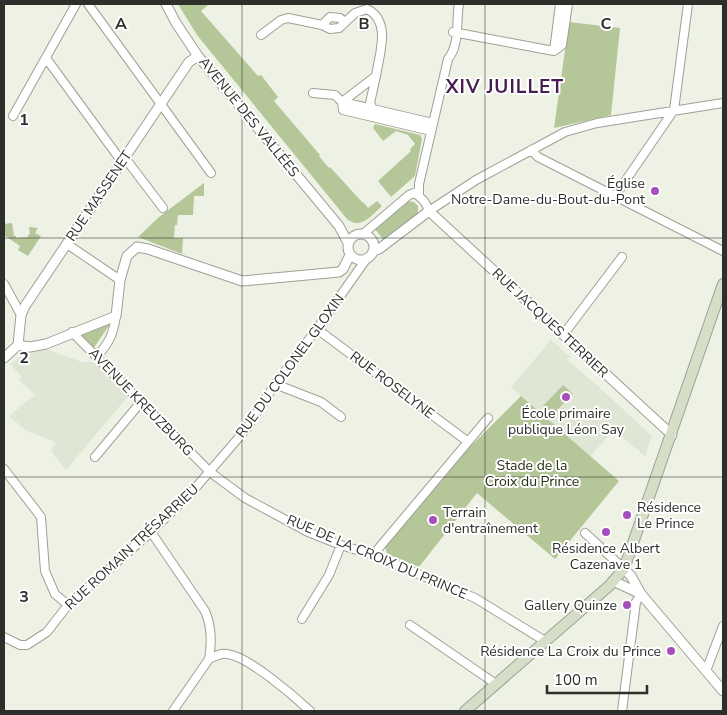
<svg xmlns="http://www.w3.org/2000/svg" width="727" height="715" font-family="'Nunito Sans',sans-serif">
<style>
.built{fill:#dfe7d4}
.green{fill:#b5c699}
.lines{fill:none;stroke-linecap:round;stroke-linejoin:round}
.minor-casing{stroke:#9da196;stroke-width:10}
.tertiary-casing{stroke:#9da196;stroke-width:11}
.secondary-casing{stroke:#9da196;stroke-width:12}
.minor{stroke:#fff;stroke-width:8}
.tertiary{stroke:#fff;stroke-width:9}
.secondary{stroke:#d7dec8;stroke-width:10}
.grid{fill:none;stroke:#2d2f2a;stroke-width:1;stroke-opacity:0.55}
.poi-dot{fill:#a54fbc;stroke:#fff;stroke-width:2}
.labels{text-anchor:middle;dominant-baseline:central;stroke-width:4;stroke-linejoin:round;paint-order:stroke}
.street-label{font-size:14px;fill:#2d2f2a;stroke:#fff}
.poi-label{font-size:14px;fill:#2d2f2a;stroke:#fff;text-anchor:end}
.park-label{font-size:14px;fill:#273111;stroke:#fff}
.district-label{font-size:19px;font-weight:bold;letter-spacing:1px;fill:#471d52;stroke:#fff}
.grid-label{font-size:16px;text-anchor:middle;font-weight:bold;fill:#2d2f2a;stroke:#fff;stroke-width:4;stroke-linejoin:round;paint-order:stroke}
</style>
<rect width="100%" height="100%" fill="#edf2e5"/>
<path class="built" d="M551,340l19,17 -3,3 32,27 53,49 -7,20 -32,-26 -23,27 -79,-70z
M49,350l33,12h12l7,3 28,30 -63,75 -15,-19 5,-9 -29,-11 -18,-15 26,-21 -16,-15 2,-4 -11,-12 10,-7 14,-5z"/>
<path class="green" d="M178,4h31l-8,7 57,65 3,-1 17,22 -4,4 46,54 -1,1 10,12 1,-1 32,35h1l5,6 9,-7 5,5c-10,9 -21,24 -35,13l-150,-184z
M569,22l51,6 -9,87 -57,13z
M375,124l45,11 2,4 -7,37 -24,21 -13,-16 33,-30 -1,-2 5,-5 -7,-9 -12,-4 -13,10 -10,-13z
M204,183v13h-10l-1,19h-15l-1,10h-2l-1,13h9l-1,16 -44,-17 21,-20z
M406,201l8,1 4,4v7l-34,27 -10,-12z
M4,223v1l8,-1 2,13h2v2l12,-1v-2l2,-1 -1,-7 9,1 -3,5 6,3 -13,20 -10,-6 2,-4 -16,-11z
M111,322v7l-3,-2 -15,22 -14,-15z
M563,385l10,9 -21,21 -9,-9z
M521,396l98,85 -64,78 -78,-66 -58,74 -32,-13 -2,-7 65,-77 1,-4z"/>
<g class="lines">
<g class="minor-casing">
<path id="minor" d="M88,4l123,169
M322,25l8,-8 10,1 5,4
M453,32l101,19 8,-6 6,-41
M261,35l20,-15 7,-2 34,7 8,4 9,-1 16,-15 12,-4c25,12 12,46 9,67
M554,51l6,-47
M46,58l76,104
M313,93l22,2 7,7 31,7
M13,116l63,-112
M431,131l-88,-21 -1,-8 34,-26 -6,27 3,6 60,14
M531,150l7,7 185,94
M125,158l38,50
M414,193c8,4 12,9 15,18l47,-31 89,-48 32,-9 126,-20
M419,196v-12l29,-125c12,-14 8,-39 11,-55
M615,196l59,-86 14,-106
M363,234l46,-39 5,-2
M67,244l53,36
M4,284l17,31
M317,329l150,112
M72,332l138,140 35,26 63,34 33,13 32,10 102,43 70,43
M563,335l59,-78
M97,356c13,-14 16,-22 19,-40
M275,384l46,18 20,15
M95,457l46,-55
M4,469l37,48 4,54 10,23 13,11
M151,532l54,79c7,16 7,31 4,48
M585,533l39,36
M373,555l115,-137
M302,619l27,-44 12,-30
M410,625l86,59
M4,637l16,8h7l20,-13 21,-27 83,-73 40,-39 56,-65 28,-44 42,-55 50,-71
M706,671l17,-45
M173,711l36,-52c6,-3 12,-6 18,-5 21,2 67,42 83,57
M622,711l14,-109 5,-8"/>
</g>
<g class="tertiary-casing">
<path id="tertiary" d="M166,4l10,19 22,33 141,170 9,17
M348 247a13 13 0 1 1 26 0a13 13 0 1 1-26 0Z
M373,251l6,-2 50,-38 243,224
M18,345l12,2 16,-3 70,-28 4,-36 7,-24 10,-9 11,2 94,32 97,-9 4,-3 7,-14
M18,345l3,-30 4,-9 164,-244 9,-6
M4,358l14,-13
M624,569l7,7 10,18 82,97
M613,581l28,13"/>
</g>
<g class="secondary-casing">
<path id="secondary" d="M465,711l144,-125 15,-17 99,-285"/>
</g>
<use href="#minor" class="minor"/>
<use href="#tertiary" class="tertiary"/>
<use href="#secondary" class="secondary"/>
</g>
<path class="grid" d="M242,4v707M485,4v707M4,238h719M4,477h719"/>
<g class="poi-dot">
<circle cx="655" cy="191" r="5"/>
<circle cx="566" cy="397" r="5"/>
<circle cx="627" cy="515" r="5"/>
<circle cx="433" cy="520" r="5"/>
<circle cx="606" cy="532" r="5"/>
<circle cx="627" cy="605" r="5"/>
<circle cx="671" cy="651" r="5"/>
</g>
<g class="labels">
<g class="street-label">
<text transform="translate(249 117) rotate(51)">AVENUE DES VALLÉES</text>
<text transform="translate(99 196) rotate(-56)">RUE MASSENET</text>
<text transform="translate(550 323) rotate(43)">RUE JACQUES TERRIER</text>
<text transform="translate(290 366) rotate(-54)">RUE DU COLONEL GLOXIN</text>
<text transform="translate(392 385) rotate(37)">RUE ROSELYNE</text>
<text transform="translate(141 402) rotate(46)">AVENUE KREUZBURG</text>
<text transform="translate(132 547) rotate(-43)">RUE ROMAIN TRÉSARRIEU</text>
<text transform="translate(377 557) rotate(23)">RUE DE LA CROIX DU PRINCE</text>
</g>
<g class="poi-label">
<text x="645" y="183">Église<tspan x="645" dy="16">Notre-Dame-du-Bout-du-Pont</tspan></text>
<text x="566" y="413" text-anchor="middle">École primaire<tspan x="566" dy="16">publique Léon Say</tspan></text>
<text x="637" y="507" text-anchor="start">Résidence<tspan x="637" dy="16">Le Prince</tspan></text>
<text x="443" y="512" text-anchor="start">Terrain<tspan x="443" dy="16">d'entraînement</tspan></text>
<text x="606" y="548" text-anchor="middle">Résidence Albert<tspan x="606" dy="16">Cazenave 1</tspan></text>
<text x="617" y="605">Gallery Quinze</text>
<text x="661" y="651">Résidence La Croix du Prince</text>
</g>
<g class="park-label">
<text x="532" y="465">Stade de la<tspan x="532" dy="16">Croix du Prince</tspan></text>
</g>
<g class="district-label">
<text x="505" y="87">XIV JUILLET</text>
</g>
</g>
<g class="grid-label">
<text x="121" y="29">A</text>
<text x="364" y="29">B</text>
<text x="606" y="29">C</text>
<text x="24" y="125">1</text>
<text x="24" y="363">2</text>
<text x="24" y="602">3</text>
</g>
<rect width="727" height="715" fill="none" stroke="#2d2f2a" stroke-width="10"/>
<path d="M547 685v8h100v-8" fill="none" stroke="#2d2f2a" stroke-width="2.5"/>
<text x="554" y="685" font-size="15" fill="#2d2f2a" stroke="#ffffff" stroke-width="4" paint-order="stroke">100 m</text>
</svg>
